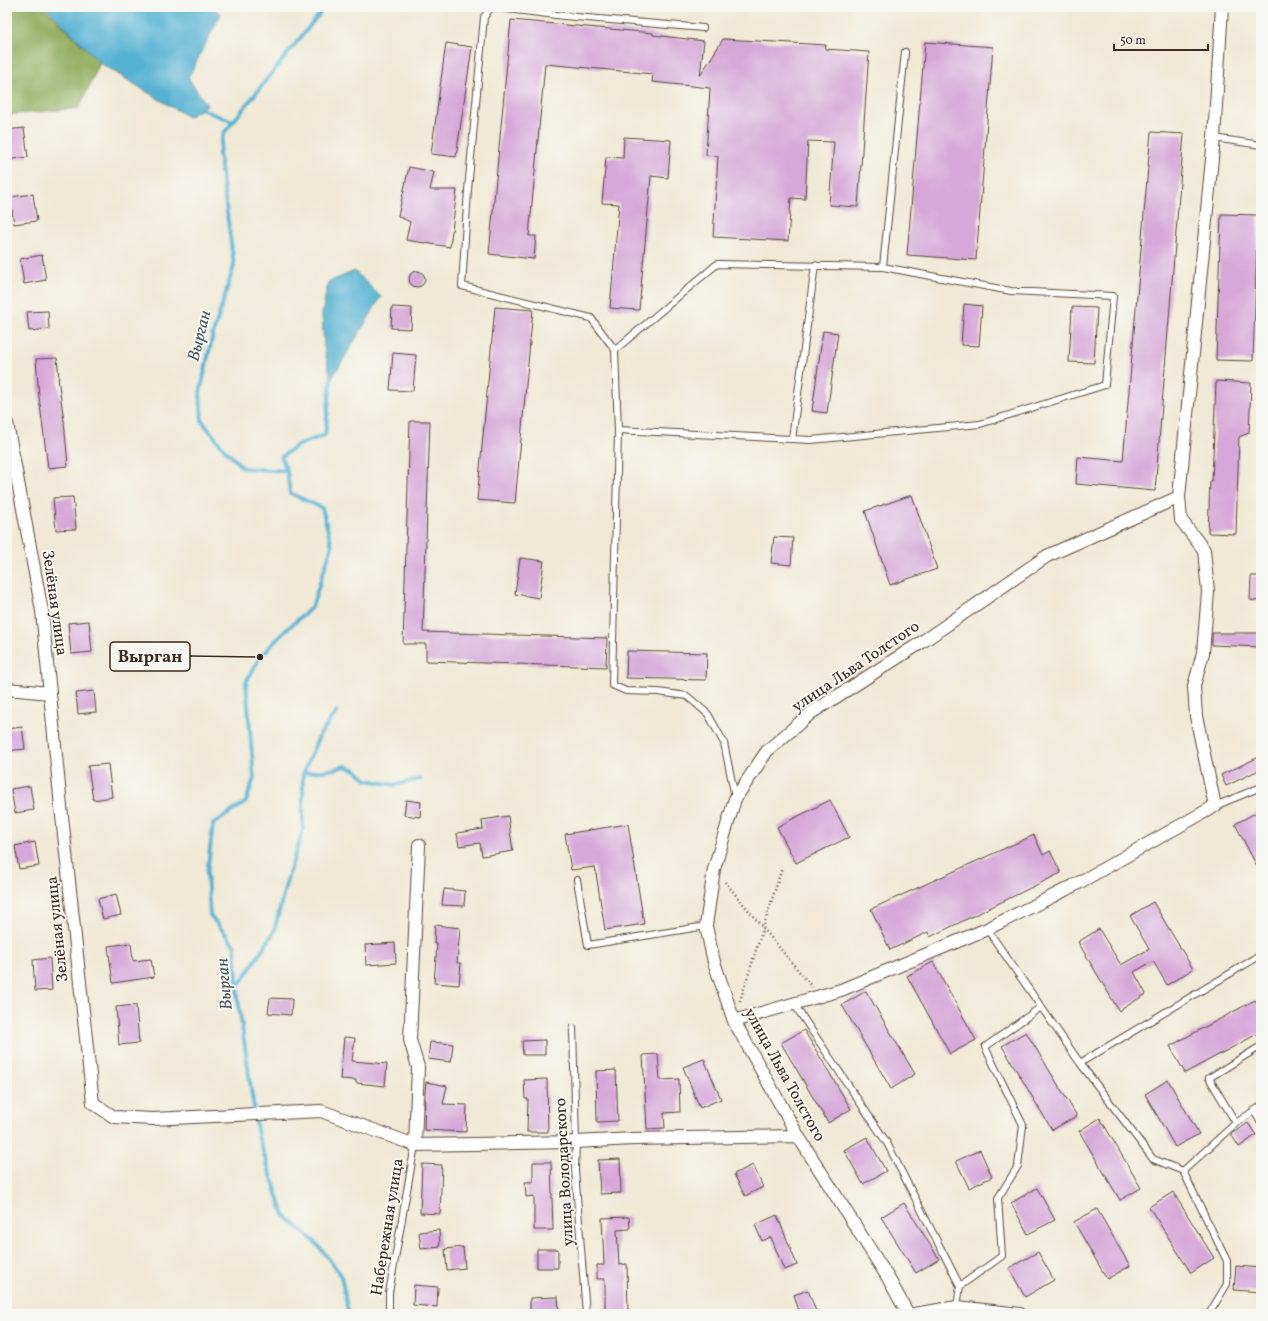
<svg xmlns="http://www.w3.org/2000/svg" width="1268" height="1321" font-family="Vollkorn,serif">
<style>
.forest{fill:#92af61;stroke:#666c40}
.water{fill:#55b2d3;stroke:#486e78}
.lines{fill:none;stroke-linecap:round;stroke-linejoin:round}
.stream{stroke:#55b2d3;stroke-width:4}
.building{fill:#d6a7d9}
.service-casing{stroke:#564739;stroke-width:8}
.minor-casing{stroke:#564739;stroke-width:14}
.path{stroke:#564739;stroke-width:2.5;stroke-dasharray:1 3;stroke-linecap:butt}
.service{stroke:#fff;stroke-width:6}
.minor{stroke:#fff;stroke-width:12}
.labels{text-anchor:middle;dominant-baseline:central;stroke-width:4;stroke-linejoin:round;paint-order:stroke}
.street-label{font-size:16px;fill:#3b2a1e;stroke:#f6f6f2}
.water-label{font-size:17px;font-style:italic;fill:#445a5d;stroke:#f6f6f2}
.leader{fill:none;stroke:#3b2a1e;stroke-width:1.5}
.callout-dot{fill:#3b2a1e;stroke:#f6f6f2;stroke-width:1.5}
.callout{fill:#f6f6f2;stroke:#3b2a1e;stroke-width:1.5}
.callout-label{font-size:17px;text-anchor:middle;font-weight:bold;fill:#3b2a1e}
</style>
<rect width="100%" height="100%" fill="#f6f6f2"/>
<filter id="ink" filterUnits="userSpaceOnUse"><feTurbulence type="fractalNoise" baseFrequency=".025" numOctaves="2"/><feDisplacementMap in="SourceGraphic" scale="8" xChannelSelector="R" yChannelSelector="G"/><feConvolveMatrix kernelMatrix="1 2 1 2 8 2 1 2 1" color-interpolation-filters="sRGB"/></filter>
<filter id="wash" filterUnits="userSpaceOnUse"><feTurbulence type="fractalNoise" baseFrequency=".012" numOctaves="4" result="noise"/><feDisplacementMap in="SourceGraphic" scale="16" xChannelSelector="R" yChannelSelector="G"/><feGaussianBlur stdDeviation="0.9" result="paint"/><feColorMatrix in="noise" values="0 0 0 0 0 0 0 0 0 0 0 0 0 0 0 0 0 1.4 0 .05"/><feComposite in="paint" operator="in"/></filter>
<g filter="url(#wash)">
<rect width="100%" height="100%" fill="#f0e9d5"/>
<path class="forest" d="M7,7h37l56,56 -21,45 -72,7z"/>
<path class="water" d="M46,7h165l10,7 -33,64 19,27 -19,12 -88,-54z
M355,271l26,26 -50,83 -7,-33 -2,-33 6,-32z"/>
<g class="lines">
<path class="stream" d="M325,7l-101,126 -5,20 15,113 -21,68 -13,59 2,28 23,29 18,18 44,3 3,22 32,15 10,38 -20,61 -28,25 -24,25 -14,25 8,96 -8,24 -33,22 -6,50 3,41 25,31 3,53 20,137 26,79 33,29 24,31 7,37 -1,2
M196,107l37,15
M287,471l-6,-14 17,-12 27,-10 6,-55
M303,773l27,-3 15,-4 11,4 11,10 27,5 27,-6
M238,987l36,-55 12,-49 17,-53v-57l16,-37 18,-25"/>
</g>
<g id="blocks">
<path class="building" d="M511,20l142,13v2l51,6 -4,35 23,-37 103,6 -1,4 44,3 -11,155 -29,-2 5,-63 -26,-1 -3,58 -14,-1 -3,43 -75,-4 5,-81 -12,-1 4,-67 -58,-6 1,-8 -108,-10 -16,172h7l-2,23 -45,-5z
M925,42l68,5 -17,213 -69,-5z
M446,43l26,4 -16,110 -25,-3z
M24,128l4,29 -21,3v-30z
M1151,132l33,2 -29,357 -79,-7 2,-27 45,4z
M624,137l47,3 -3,38 -17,-2 -12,134 -29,-2 9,-104 -17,-1 4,-46 17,1z
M409,167l25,5 -4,18h27l-7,57 -44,-7 4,-18 -12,-6z
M33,194l4,27 -23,3 -4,-27z
M1221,214l37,1 -5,146 -37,-1z
M42,255l4,25 -22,4 -4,-25z
M409 279a8 8 0 1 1 16 0a8 8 0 1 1-16 0Z
M964,304l18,2 -3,40 -18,-1z
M392,307l20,1 -1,21 -20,-1z
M495,307l38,3 -18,193 -38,-3z
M1072,307l25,1 -3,55 -25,-1z
M48,311l1,18 -20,2 -2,-19z
M823,331l15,2 -11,80 -15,-2z
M393,353l23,2 -3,36 -23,-1z
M57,358l2,20h-1l6,43 4,45 -20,2 -9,-71 -3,-38z
M1216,381l35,2 -2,50 -10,4 -3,97 -28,-1 2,-52h2z
M410,421h20l-7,211 184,6 -1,29 -180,-6v-17h-23z
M912,495l25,74 -47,16 -25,-74z
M73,497l3,32 -20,1 -3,-32z
M774,537l19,1 -2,27 -20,-2z
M520,558l24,3 -5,37 -24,-4z
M1251,576h10v25l-11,-1z
M89,621l3,31 -21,2 -3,-31z
M1212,633h49v14l-49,-2z
M627,651l80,2 -1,27 -80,-2z
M94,691l2,21 -18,2 -2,-21z
M22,727l3,22 -18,2v-22z
M1261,756v13l-35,17 -5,-11z
M108,764l4,33 -19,3 -5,-34z
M30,786l4,24 -19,3 -4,-24z
M406,800l15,2 -1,15 -16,-2z
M830,800l19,37 -53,26 -19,-36z
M1261,810v64l-26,-50z
M508,816l5,35 -31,5 -2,-13 -21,3 -2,-13 26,-4 -1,-9z
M628,824l16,100 -39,6 -10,-63 -24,3 -6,-36z
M1034,835l9,20 7,-4 11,22 -131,64 -2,-5 -38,18 -19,-41z
M35,842l4,24 -20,3 -4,-23z
M444,889l21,2 -1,15 -22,-1z
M116,894l5,21 -18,4 -5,-20z
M1153,902l40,67 -26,16 -14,-24 -19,11 12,22 -27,17 -41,-69 21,-13 22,36 28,-16 -19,-33z
M435,925l25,3 -3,35h4l-2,22 -25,-2 3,-39h-3z
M131,943l2,18 18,-2 3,18 -41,6 -5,-37z
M395,943l1,20 -30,2 -1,-20z
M50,958l2,32 -17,1 -2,-31z
M933,962l43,78 -26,14 -43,-78z
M866,991l49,83 -24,15 -49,-84z
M270,998l22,1 -1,16 -23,-2z
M1255,1000l6,11v21l-76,41 -15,-27z
M136,1005l3,38 -20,2 -3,-38z
M804,1030l47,79 -23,14 -47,-80z
M1026,1032l51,84 -25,14 -50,-84z
M344,1037l11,1 -3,23 35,3 -2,22 -29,-3v-3l-16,-1z
M545,1040v15h-22l-1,-14z
M430,1042l23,2 -2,18 -23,-3z
M658,1054l2,26 19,-1 1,33 -16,1 1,15 -18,1 -4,-74z
M704,1059l17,40 -21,9 -17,-41z
M616,1070l2,51 -21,1 -1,-51z
M547,1079l1,53h-21l1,-33h-3l-1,-19z
M1168,1080l31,54 -24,13 -30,-53z
M426,1082l21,4 -4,18 24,1 -1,27 -42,-2 1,-37z
M1100,1118l41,70 -21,12 -41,-69z
M1248,1123l8,12 -17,12 -8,-13z
M867,1137l19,34 -23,13 -19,-34z
M980,1150l12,27 -23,11 -13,-27z
M620,1159l1,34 -21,1 -2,-34z
M533,1162h18l2,68h-19v-34l-8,1 -1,-15h8z
M422,1164l20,1 -2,49 -20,-1z
M753,1165l10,22 -18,9 -11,-22z
M1037,1188l18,32 -27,14 -17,-31z
M1173,1192l41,66 -23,15 -42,-66z
M904,1203l35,56 -23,14 -35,-56z
M1097,1209l33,57 -23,13 -33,-57z
M777,1215l20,50 -13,5 -13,-33 -9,4 -7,-16z
M629,1217l1,12 -13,1 2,35 8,-1 1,48 -23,1v-34h-8v-14h7l-2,-47z
M439,1230l1,17 -19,2 -2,-17z
M463,1247l2,21 -18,2 -2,-21z
M537,1249h21v19h-21z
M1038,1252l16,28 -29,17 -16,-29z
M1236,1266l25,2v24l-27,-2z
M414,1285l24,2 -1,20 -24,-2z
M808,1290l9,24h-17l-6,-19z
M558,1297l1,17h-29v-16z"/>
</g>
</g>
<g filter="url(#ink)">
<use href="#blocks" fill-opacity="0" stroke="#564739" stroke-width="1"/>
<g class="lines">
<g class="service-casing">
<path id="service" d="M1214,138l47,7
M883,267l22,-215
M615,350l-24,-32 -129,-32 6,-96 16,-173 7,-10 73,9 139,12
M618,430l193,10 169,-16 125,-39 8,-89 -102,-5 -128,-24 -166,-3 -102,86 3,80 -6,255 14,6 32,1 29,4 21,18 16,29 11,54
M792,439l23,-174
M1215,806l46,-19
M577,880l11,65 118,-19
M987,929l93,134 181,-108
M794,1004l93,139 73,143 -3,21
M573,1028l3,114 -1,28 11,144
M1080,1063l73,96 30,12
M1254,1111l7,12
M1236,1123l25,-17
M960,1286l42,-30 -4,-58 20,-32 5,-41 -38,-78 56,-40
M389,1314v-21l26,-148
M1209,1314l18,-30v-23l-44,-90 53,-48 -27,-45 52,-32"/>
</g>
<g class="minor-casing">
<path id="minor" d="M7,423l35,188 19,196 32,296 21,14 38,2 169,-8 94,34 161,-3 57,-3 165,-3
M7,689l43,4
M734,1021l107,-31 146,-61 86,-43 142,-80 -19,-90 -2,-30 9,-33 5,-61 -4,-42 -23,-30 -2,-23 35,-359 8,-131
M415,1145l3,-78 -8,-27 9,-195
M908,1314l-21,-38 -89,-140 -64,-115 -20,-59 -8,-36 8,-57 21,-70 32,-48 44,-38 111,-71 125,-86 132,-59
M914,1314l43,-7 63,7"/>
</g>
<path class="path" d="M725,882l87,105
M740,1001l42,-133"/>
<use href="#service" class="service"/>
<use href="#minor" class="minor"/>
</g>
</g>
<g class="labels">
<g class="street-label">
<text transform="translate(54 603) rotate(82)">Зелёная улица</text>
<text transform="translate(856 667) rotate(-34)">улица Льва Толстого</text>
<text transform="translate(58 929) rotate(-96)">Зелёная улица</text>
<text transform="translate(784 1075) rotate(61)">улица Льва Толстого</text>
<text transform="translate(565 1172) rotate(-93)">улица Володарского</text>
<text transform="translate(388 1227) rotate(-81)">Набережная улица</text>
</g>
<g class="water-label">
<text transform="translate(200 336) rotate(-76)">Вырган</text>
<text transform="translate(225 984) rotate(-95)">Вырган</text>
</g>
</g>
<path class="leader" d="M260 657L190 656"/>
<circle class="callout-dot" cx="260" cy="657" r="4"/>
<rect class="callout" x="110" y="642" width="80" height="29" rx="4"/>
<g class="callout-label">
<text x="150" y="662">Вырган</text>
</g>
<rect width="1268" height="1321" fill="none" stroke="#f6f6f2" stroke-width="24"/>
<path d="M1114 44v6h94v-6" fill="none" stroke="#3b2a1e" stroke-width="2"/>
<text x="1120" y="44" font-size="12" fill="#3b2a1e" stroke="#f6f6f2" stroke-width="3" paint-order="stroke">50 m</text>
</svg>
